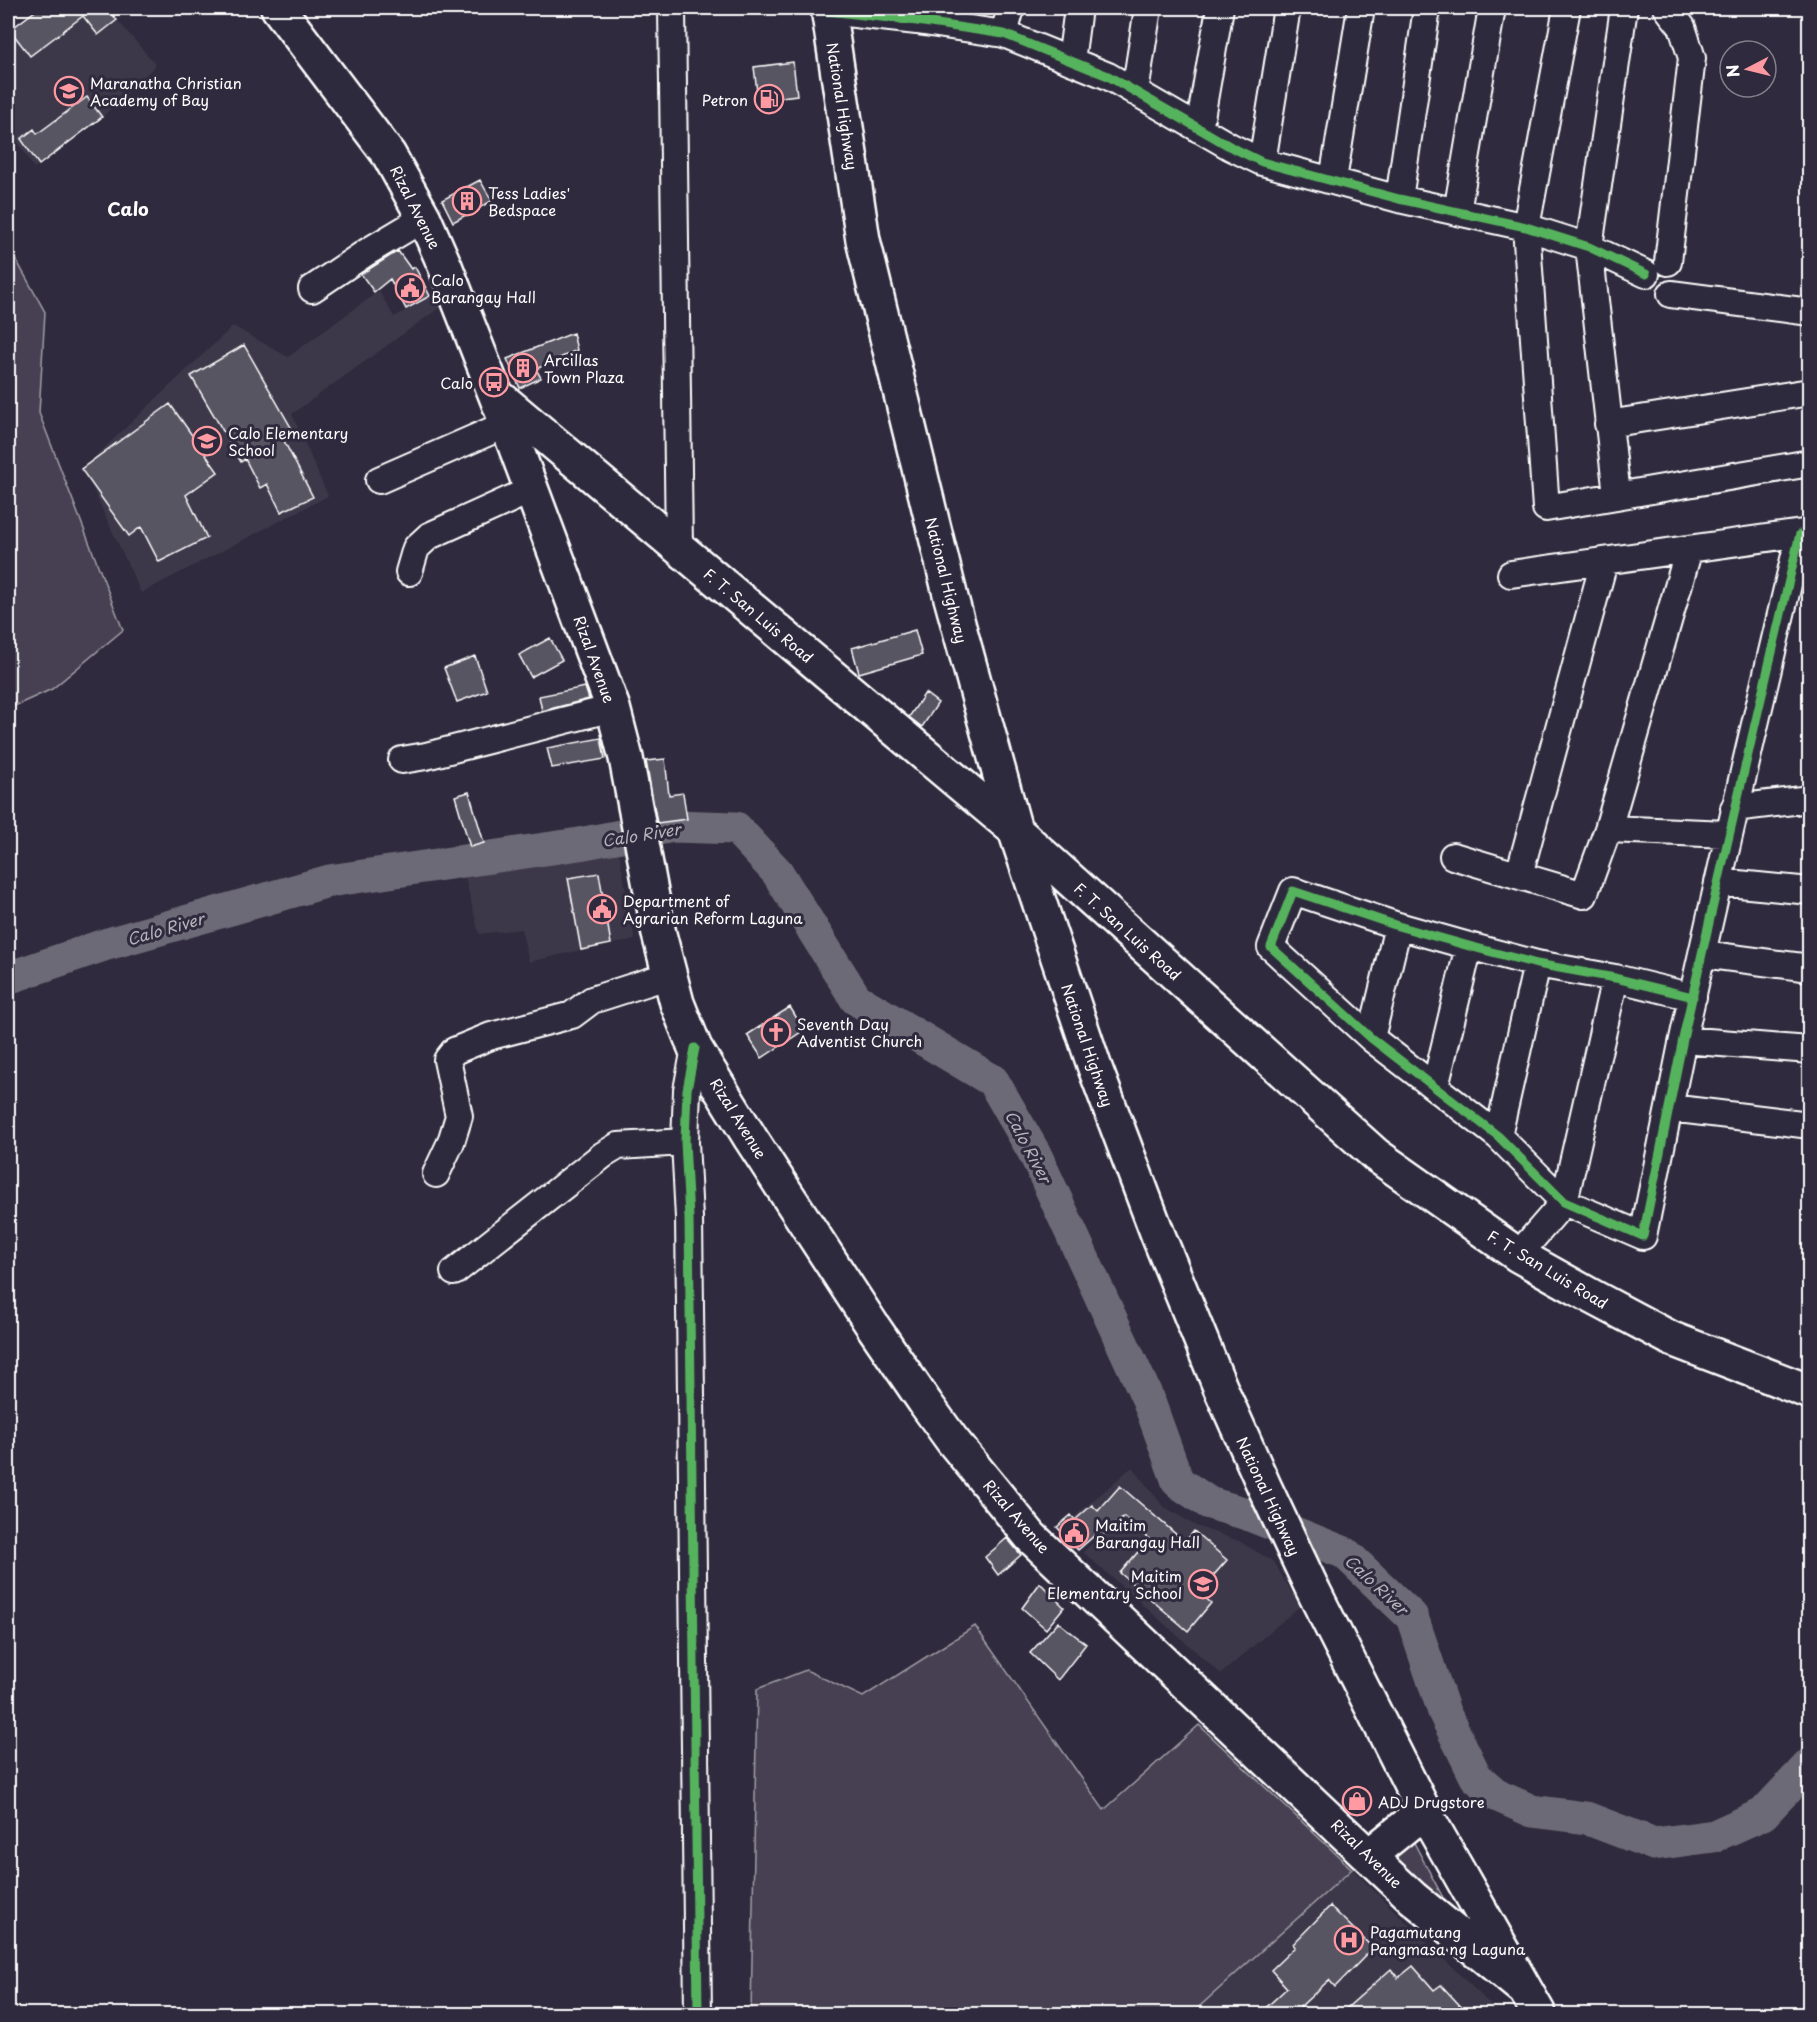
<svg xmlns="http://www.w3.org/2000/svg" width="1817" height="2022" font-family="'Playpen Sans',sans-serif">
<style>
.built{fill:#3c3749}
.green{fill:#464152;stroke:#a2a0a8;stroke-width:1.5}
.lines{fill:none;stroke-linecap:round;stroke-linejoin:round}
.river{stroke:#6d6a77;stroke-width:33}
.building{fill:#595564;stroke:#fff;stroke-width:1.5}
.minor-casing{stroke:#fff;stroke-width:30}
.major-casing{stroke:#fff;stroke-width:38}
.minor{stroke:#2f2a3d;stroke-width:26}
.major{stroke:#2f2a3d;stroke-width:33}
.cycleway-casing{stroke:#2f2a3d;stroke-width:13}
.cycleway{stroke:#56b35d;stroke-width:9}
.labels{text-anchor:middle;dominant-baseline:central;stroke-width:6;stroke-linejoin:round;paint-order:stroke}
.poi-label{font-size:15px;fill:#fff;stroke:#2f2a3d;text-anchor:start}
.street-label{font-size:15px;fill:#fff;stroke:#2f2a3d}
.water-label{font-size:16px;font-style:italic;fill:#b6b4bb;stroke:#2f2a3d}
.quarter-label{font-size:18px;font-weight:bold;fill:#fff;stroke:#2f2a3d}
</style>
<rect width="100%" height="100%" fill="#2f2a3d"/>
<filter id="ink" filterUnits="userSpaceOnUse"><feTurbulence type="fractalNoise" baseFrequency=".0167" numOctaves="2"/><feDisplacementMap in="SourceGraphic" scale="12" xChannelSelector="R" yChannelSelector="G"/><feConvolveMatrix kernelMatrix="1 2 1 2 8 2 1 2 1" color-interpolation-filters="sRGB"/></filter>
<g filter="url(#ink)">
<path class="built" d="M39,8h68l49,57 -54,52 -68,51 -26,-41 2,-97z
M379,291l15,26 47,-26 5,12 -154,111 36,82 -187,97 -58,-125 150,-142 55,31z
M619,852l16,88 -54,10 -52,12 -8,-33 -42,5 -15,-61 111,-13z
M1132,1467l31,39 33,20 43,15 35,21 26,44 -79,68 -138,-122 13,-12 -21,-24z
M1352,1869l148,145h-309l7,-6z"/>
<path class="green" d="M8,245l37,67 -6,101 84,217 -71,59 -44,20z
M975,1626l129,184 95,-85 153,144 -161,145h-440l6,-325 49,-19 57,27z
M1411,1837l38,72 -56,-54z"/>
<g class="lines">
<path class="river" d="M8,978l96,-33 225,-64 250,-37 94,-18 63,2 41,44 79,127 137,82 42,73 113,245 30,83 31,21 38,11 98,39 67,64 32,95 32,65 22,19 34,15 54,7 68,26 60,-8 49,-22 47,-50"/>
</g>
<path class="building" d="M39,8h68l10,12 -19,15 -15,-19 -53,40 -20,-26z
M793,62l4,33 -39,5 -4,-33z
M87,97l15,20 -63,48 -18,-26 13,-10 3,5z
M480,180l12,21 -39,21 -11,-22z
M398,251l13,18 4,-2 15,29 -24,13 -16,-30 -16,13 -13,-18z
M573,333l4,17 -41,19 5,9 -21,10 -13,-29z
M244,345l49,86 -11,6 31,60 -32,15 -14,-28 -7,4 -15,-29 -4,3 -50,-86z
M170,404l48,68 -32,23 21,43 -48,24 -18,-35 -12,9 -48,-67z
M915,630l7,25 -63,18 -7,-25z
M550,638l12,22 -31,17 -12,-22z
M475,656l12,35 -30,11 -13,-34z
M585,687l4,12 -47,12 -3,-15z
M925,693l13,10 -16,24 -13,-10z
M601,738l4,21 -53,9 -5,-20z
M665,759l4,36 14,-2 4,26 -30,4 -11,-62z
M469,792l15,51 -14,4 -15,-51z
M599,873l12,71 -30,6 -13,-72z
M790,1007l14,23 -42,28 -15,-23z
M1120,1486l65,56 9,-11 33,29 -28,32 12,11 -23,28 -68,-58 29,-34 -25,-22 -27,24 -3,-5 -16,14 -21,-23 14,-12 4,5 17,-15 6,6z
M1007,1538l14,17 -23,20 -13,-18z
M1040,1583l24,24 -18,22 -24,-21z
M1058,1622l28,22 -28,36 -28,-27z
M1330,1906l43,42 -38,39 -6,-7 -29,27 8,7h-49l28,-26 -16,-18 24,-23 -2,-3z
M1413,1966l21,24 7,-5 27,29h-128l51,-45 7,9z"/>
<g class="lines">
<g class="minor-casing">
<path id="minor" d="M672,8l7,540
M1567,8l-41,219 20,281 264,-45
M1667,8l15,19 10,31 -24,204
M828,11l89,10 87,13 104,42 123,71 31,15 137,37 127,28 63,20 57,27
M1004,34l7,-26
M1071,61l7,-53
M1135,92l13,-84
M1199,129l21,-121
M1262,162l25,-154
M1333,180l28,-172
M1399,199l28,-191
M1457,212l35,-204
M312,289l55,-37 57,-34
M1671,294l139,18
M1608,424l202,-32
M379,480l128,-56
M1617,495l-28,-248 35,-239
M409,572l7,-24 13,-12 102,-46
M1511,574l299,-42
M402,760l24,-4 187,-48
M1734,808l76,-9
M1608,829l120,5
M1453,856l131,39 24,-66 81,-280
M1519,875l85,-313
M1718,882l92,9
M1702,954l108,14
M1693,997l-78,-19 -78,-14 -68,-18 -71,-20 -105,-35 -22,56 100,91 127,98 66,66 79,34c14,-66 26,-131 40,-197 37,-169 77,-337 117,-505
M1371,1038l27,-112
M1683,1040l127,10
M695,1048l-8,42 -2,52 4,76 9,796
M1435,1087l34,-141
M1670,1108l140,17
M1498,1136l39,-172
M436,1174l15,-32 8,-26 -12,-56 7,-9 37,-15 81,-21 20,-15 78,-25
M1518,1255l46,-53 51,-224
M454,1272l149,-117 15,-9 67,-4"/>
</g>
<g class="major-casing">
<path id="major" d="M278,8l111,147 35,63 21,48 62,158 106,284 13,50 33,176 18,69 18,45 56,91 121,186 54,79 26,36 79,97 382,361 111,91
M828,8l35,232 88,358 64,232 80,238 63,167 62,152 44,99 48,102 112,223 115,203
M499,397l516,433 361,325 142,100 75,42 79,42 138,53
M1370,1855l54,-44"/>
</g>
<use href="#minor" class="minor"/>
<use href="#major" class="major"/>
<g class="cycleway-casing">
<path id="cycleway" d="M828,11l89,10 87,13 104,42 123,71 31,15 137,37 127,28 63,20 57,27
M1693,997l-78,-19 -78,-14 -68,-18 -71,-20 -105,-35 -22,56 100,91 127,98 66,66 79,34c14,-66 26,-131 40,-197 37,-169 77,-337 117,-505
M695,1048l-8,42 -2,52 4,76 9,796"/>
</g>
<use href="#cycleway" class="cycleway"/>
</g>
</g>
<defs>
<g id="school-ring" transform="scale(1.5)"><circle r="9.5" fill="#2f2a3d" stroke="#ff9aa2" stroke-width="1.5"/><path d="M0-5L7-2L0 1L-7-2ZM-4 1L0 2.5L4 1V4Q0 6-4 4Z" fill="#ff9aa2"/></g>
<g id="fuel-ring" transform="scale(1.5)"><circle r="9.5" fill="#2f2a3d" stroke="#ff9aa2" stroke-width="1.5"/><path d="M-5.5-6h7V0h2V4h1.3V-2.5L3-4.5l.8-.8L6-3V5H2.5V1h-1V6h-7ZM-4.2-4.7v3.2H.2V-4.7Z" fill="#ff9aa2"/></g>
<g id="building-ring" transform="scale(1.5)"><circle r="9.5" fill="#2f2a3d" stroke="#ff9aa2" stroke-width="1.5"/><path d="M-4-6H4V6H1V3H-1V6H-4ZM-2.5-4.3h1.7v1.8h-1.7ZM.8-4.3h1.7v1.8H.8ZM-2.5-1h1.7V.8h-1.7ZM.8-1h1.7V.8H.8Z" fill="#ff9aa2"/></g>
<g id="civic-ring" transform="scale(1.5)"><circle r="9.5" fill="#2f2a3d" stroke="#ff9aa2" stroke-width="1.5"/><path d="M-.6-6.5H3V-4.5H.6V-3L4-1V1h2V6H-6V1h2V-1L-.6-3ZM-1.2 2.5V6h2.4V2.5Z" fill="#ff9aa2"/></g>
<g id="bus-ring" transform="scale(1.5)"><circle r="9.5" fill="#2f2a3d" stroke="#ff9aa2" stroke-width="1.5"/><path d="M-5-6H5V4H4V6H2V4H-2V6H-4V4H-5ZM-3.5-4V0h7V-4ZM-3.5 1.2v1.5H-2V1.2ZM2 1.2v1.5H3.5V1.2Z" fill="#ff9aa2"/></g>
<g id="church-ring" transform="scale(1.5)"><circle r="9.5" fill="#2f2a3d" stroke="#ff9aa2" stroke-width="1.5"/><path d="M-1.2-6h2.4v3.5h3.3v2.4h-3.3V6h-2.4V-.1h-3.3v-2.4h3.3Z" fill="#ff9aa2"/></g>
<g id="shop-ring" transform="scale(1.5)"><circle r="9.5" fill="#2f2a3d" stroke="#ff9aa2" stroke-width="1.5"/><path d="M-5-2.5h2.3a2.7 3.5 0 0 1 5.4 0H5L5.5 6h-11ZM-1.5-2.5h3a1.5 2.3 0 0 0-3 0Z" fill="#ff9aa2"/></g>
<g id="hospital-ring" transform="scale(1.5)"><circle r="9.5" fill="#2f2a3d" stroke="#ff9aa2" stroke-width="1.5"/><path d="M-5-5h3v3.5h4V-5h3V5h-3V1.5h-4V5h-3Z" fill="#ff9aa2"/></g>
</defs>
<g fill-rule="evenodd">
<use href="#school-ring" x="69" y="91"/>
<use href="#fuel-ring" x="769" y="99"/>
<use href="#building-ring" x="467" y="201"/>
<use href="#civic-ring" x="410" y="288"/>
<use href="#building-ring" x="523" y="368"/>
<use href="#bus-ring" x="494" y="382"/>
<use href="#school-ring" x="207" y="441"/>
<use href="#civic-ring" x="602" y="909"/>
<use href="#church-ring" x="776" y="1032"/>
<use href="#civic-ring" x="1074" y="1533"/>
<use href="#school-ring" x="1203" y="1584"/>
<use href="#shop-ring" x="1357" y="1801"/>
<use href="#hospital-ring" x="1349" y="1940"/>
</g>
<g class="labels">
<g class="poi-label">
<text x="90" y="82">Maranatha Christian<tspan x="90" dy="17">Academy of Bay</tspan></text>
<text x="748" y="99" text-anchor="end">Petron</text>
<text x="488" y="192">Tess Ladies'<tspan x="488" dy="17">Bedspace</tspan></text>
<text x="431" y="279">Calo<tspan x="431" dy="17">Barangay Hall</tspan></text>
<text x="544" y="359">Arcillas<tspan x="544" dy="17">Town Plaza</tspan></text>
<text x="473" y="382" text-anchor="end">Calo</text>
<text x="228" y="432">Calo Elementary<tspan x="228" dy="17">School</tspan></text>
<text x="623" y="900">Department of<tspan x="623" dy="17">Agrarian Reform Laguna</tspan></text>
<text x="797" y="1023">Seventh Day<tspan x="797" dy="17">Adventist Church</tspan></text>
<text x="1095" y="1524">Maitim<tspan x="1095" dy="17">Barangay Hall</tspan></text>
<text x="1182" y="1575" text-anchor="end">Maitim<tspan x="1182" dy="17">Elementary School</tspan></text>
<text x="1378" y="1801">ADJ Drugstore</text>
<text x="1370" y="1931">Pagamutang<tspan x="1370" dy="17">Pangmasa ng Laguna</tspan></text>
</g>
<g class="street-label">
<text transform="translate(843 106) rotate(81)">National Highway</text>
<text transform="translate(416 207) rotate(63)">Rizal Avenue</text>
<text transform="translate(947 580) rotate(76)">National Highway</text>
<text transform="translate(759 615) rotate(40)">F. T. San Luis Road</text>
<text transform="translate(595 659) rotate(70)">Rizal Avenue</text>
<text transform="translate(1128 931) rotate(42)">F. T. San Luis Road</text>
<text transform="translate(1088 1045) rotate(71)">National Highway</text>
<text transform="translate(739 1118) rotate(58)">Rizal Avenue</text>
<text transform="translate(1548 1269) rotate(31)">F. T. San Luis Road</text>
<text transform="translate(1269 1496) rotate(65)">National Highway</text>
<text transform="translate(1017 1516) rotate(49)">Rizal Avenue</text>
<text transform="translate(1367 1853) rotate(44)">Rizal Avenue</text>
</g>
<g class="water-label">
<text transform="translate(641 834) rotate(-9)">Calo River</text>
<text transform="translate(165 928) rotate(-16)">Calo River</text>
<text transform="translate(1029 1146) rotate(62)">Calo River</text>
<text transform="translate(1377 1584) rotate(43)">Calo River</text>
</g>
<g class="quarter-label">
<text x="128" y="208">Calo</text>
</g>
</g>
<rect width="1817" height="2022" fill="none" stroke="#2f2a3d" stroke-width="30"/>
<rect x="15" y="15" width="1787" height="1992" fill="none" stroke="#fff" stroke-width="2" filter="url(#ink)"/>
<g transform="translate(1748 69) rotate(263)"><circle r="28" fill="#2f2a3d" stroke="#827f8b" stroke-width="1.5"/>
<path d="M0-4.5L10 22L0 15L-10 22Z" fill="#ff9aa2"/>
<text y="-9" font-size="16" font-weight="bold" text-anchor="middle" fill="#ffffff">N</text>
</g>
</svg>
